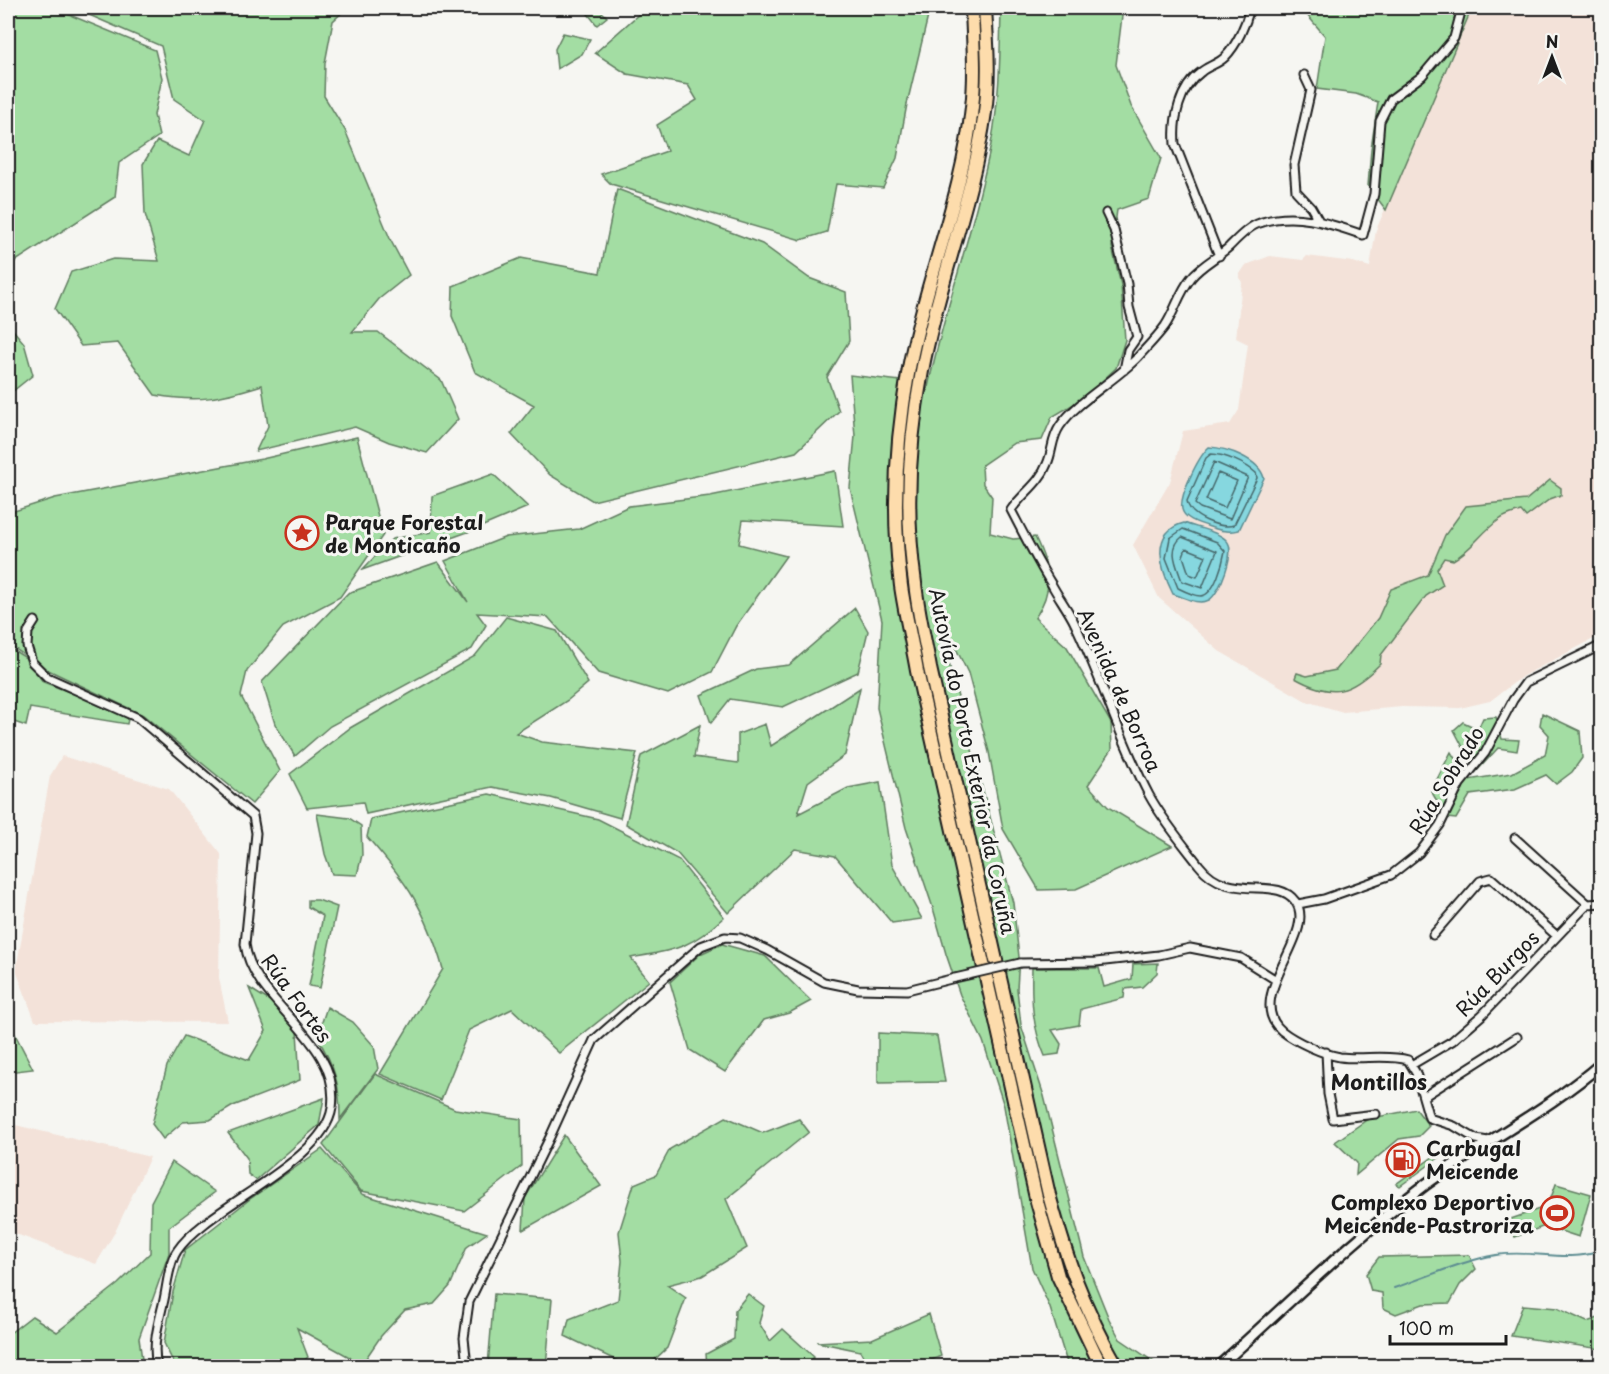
<svg xmlns="http://www.w3.org/2000/svg" width="1609" height="1374" font-family="'Playpen Sans',sans-serif">
<style>
.built{fill:#f3e2d9}
.green{fill:#a3dda3;stroke:#607c60;stroke-width:1.5}
.water{fill:#86d7df;stroke:#5c8c91;stroke-width:1.5}
.lines{fill:none;stroke-linecap:round;stroke-linejoin:round}
.shore{stroke:#46676a;stroke-width:1.5}
.stream{stroke:#5c8c91;stroke-width:2}
.minor-casing{stroke:#1c1c1c;stroke-width:11}
.secondary-casing{stroke:#1c1c1c;stroke-width:14}
.motorway-casing{stroke:#1c1c1c;stroke-width:16}
.minor{stroke:#f6f6f2;stroke-width:7}
.secondary{stroke:#f6f6f2;stroke-width:9}
.motorway{stroke:#fddcac;stroke-width:12}
.minor-bridge-casing{stroke:#1c1c1c;stroke-width:11;stroke-linecap:butt}
.minor-bridge{stroke:#f6f6f2;stroke-width:7}
.labels{text-anchor:middle;dominant-baseline:central;stroke-width:6;stroke-linejoin:round;paint-order:stroke}
.poi-label{font-size:20px;font-weight:bold;fill:#1c1c1c;stroke:#f6f6f2;text-anchor:start}
.street-label{font-size:20px;fill:#1c1c1c;stroke:#f6f6f2}
.neighbourhood-label{font-size:21px;font-weight:bold;fill:#1c1c1c;stroke:#f6f6f2}
</style>
<rect width="100%" height="100%" fill="#f6f6f2"/>
<filter id="ink" filterUnits="userSpaceOnUse"><feTurbulence type="fractalNoise" baseFrequency=".0167" numOctaves="2"/><feDisplacementMap in="SourceGraphic" scale="12" xChannelSelector="R" yChannelSelector="G"/><feConvolveMatrix kernelMatrix="1 2 1 2 8 2 1 2 1" color-interpolation-filters="sRGB"/></filter>
<g filter="url(#ink)">
<path class="built" d="M1472,8h129v627l-78,41 -33,25 -30,7 -58,-1 -59,5 -37,-11 -87,-50 -60,-53 -26,-53 37,-63 13,-51 47,-7 9,-14 9,-66 -12,-6 6,-55 -3,-8 7,-10 24,-9 33,4 4,-4 46,6 17,5 6,-37z
M62,756l107,33 52,65 -2,124 9,44 -193,-1 -19,-51 34,-194z
M11,1124l139,33 -35,75 -19,32 -88,-33v-93z
M1410,1145l12,13 -26,16 -12,-13z"/>
<path class="green" d="M8,8h45l102,42 7,28 -8,37 5,21 -40,27 -4,34 -107,69z
M73,8h274l-14,13 -8,42 -1,33 21,34 46,111 18,34 -30,24 -27,33h26l63,48 17,39 -31,34 -38,-11 -34,-15 -99,24 12,-25 -6,-41c-42,13 -62,18 -107,10l-37,-52 -37,3 -26,-37 16,-37 42,-13 46,2 -14,-47 -2,-50 14,-23 32,15 16,-36 -31,-21 -13,-53z
M555,8h43l9,9 -10,8 -13,-16 -25,5z
M664,8h266l-23,96 -10,54 -14,30 -47,-4 -9,48 -26,8 -190,-56 -10,-10 66,-23 -10,-26 40,-25 -9,-15 -61,-11 -32,-21 44,-39z
M1001,8h122l-7,57 15,41 30,52 -12,41 -32,11 -5,37 9,38 4,55 -9,28 -32,30 -32,19 -10,23 -28,3 -32,22 1,19 9,13 -2,36 23,6 22,-2c15,31 20,51 0,81l32,29 44,76 1,26 -24,36 20,22 64,39 -96,43 -37,1 -36,-61 -14,-77 -21,-79 -21,-43h-7l73,273 6,54 -2,32 4,36 23,71 40,161 25,62 11,20 40,27h-92l-18,-58 -18,-40 -28,-162 -21,-65 -23,-46 -14,-41 -13,-46 -27,-80 -29,-120 5,-88 -32,-132 5,-52 -5,-61 51,6 26,11c17,-84 48,-164 64,-248 9,-45 9,-90 10,-136z
M1301,8h171l-86,202 -18,-24 3,-37 7,-47 -22,-8 -39,-5 8,-53z
M563,33l27,6 -8,15 -25,15 -2,-20z
M617,189l145,55 47,34 37,14 3,49 -22,36 12,34 -43,41 -203,49 -43,-26 -39,-41 23,-29 -59,-33 -23,-56 1,-30 68,-28 79,15z
M8,324l16,19 9,32 -25,20z
M357,437l26,98 -43,62 -57,30 -36,44 -6,25 39,75 -28,33 -109,-89 -99,-47 -36,-24v-131l47,-15 207,-39z
M835,471l8,55 -100,-6 -4,24 47,12 -50,70 -24,46 -44,22 -70,-21 -50,-56 -71,-4 9,12 -14,24 -142,77 -35,30 -20,-32 -13,-42 86,-89 90,-31 30,40 -23,-41 61,-24 73,-8 50,-23 81,-10z
M493,474l35,33 -52,22 -114,41 30,-31 39,-7 1,-36z
M1550,480l11,8v7l-11,4 -24,18 -5,-6c-7,2 -16,4 -22,9 -18,12 -27,30 -46,40l-9,-2 -7,11 6,16 -17,11 -45,59 -1,9c-30,30 -47,35 -85,14l2,-5 10,3 29,-6 42,-52 13,-29 37,-14 17,-40 21,-29 60,-6z
M855,608l13,23 -10,41 -75,35 -53,-8 -19,24 -10,-28 55,-26 33,-4z
M506,617l51,14 31,52 -20,17 -52,33 26,9 95,11 -17,65 -69,-20 -59,-11 -126,27 -3,-12 -56,6 -17,-34 60,-46 125,-72z
M8,647l18,11 17,24 86,33 -2,9 -97,-16 -4,18 -18,-6z
M860,688l-15,67 -37,27 -10,32 50,-26 32,-6 12,83 30,54 -30,4 -57,-67 -40,-7 -67,64 -51,-60 -51,-29 15,-68 59,-31 -6,32 44,6v-29l27,-10 6,22z
M1542,713l38,18 2,27 -10,14 -16,12 -10,-9 -31,14 -45,6 -14,24 -9,-1 -16,-27 20,-39 17,28 44,-7 33,-18 4,-20 -9,-10z
M1496,717l6,22 17,1 -2,11 -19,-3 -22,24 -22,-42 9,-8 15,7 5,-11z
M489,794l109,25 81,41 45,57c-34,32 -49,33 -93,41l18,23 -90,72 -47,-44 -43,21 -28,70 -61,-26 63,-105c-17,-59 -36,-87 -76,-132l4,-18z
M317,814l32,4 12,8 1,29 -5,20 -25,-1 -7,-20z
M308,900h10l19,7 -17,81 -11,-2 14,-70 -15,-9z
M722,944l43,12 46,45 -22,12 -25,7 -39,52 -35,-22 -20,-68 30,-28z
M1158,963l-1,10 -15,14 -17,2 -1,9 -43,11 -2,16 -27,5 9,14 -2,10 -14,2c-13,-30 -14,-56 -13,-88h67l5,19 28,-8 1,-15z
M249,988l24,15 24,28 3,49 -67,26 -23,14 -27,2 -20,17 -11,-15 15,-58 17,-30 65,24 17,-29z
M327,1007l26,15 21,24 4,23 -38,50c0,-35 -5,-52 -23,-82z
M878,1033l59,3 8,46 -67,1z
M15,1034l18,35 -25,3v-37z
M375,1074l80,35 66,10 1,47 -58,45 -103,-20 -38,-46z
M324,1098l-5,27 -63,55 -8,-6 -1,-16 -19,-25z
M1416,1109l13,17 -10,10 -20,3 -43,36 1,-12 -22,-21 33,-23z
M726,1117l37,16 36,-14 10,13 -83,67 21,49 -45,28 -35,9 19,13 -19,50 -19,18h-20l-63,-30 4,-17 49,-19 4,-39 -3,-29 15,-48 22,-9 14,-26z
M564,1135l37,51 -78,44 2,-32z
M322,1149l40,45 125,39 -20,14 -17,39 -16,18 -29,6 -24,26 -19,28 -65,-36 11,29 -10,9h-123l-11,-23 9,-51 12,-42 65,-51z
M1437,1154l3,3 -40,29 -4,-2z
M172,1162l43,30 -46,35v26l-30,85 4,28h-135v-36l2,3 22,-17 25,16 61,-48 32,-31 1,-51z
M1556,1184l35,10 -12,43 -34,-11 -30,11 -7,-17 40,-14z
M1469,1255l7,14 -16,16 -10,18 -27,1 -27,10 -13,-6 -1,-15 -11,-2 -5,-17 13,-17z
M494,1294l58,5 -6,67h-58z
M748,1294l16,12 -5,17 11,18 13,-12 31,28 -8,9h-99l-1,-12 28,-15 1,-29z
M1523,1305l34,3 30,14 14,-5v32l-90,-13z
M929,1314l12,42 -24,10h-48l-9,-15 -43,-9 55,-3z"/>
<path class="water" d="M1209,447c18,1 50,12 55,31l-25,52c-13,3 -20,0 -32,-4 -8,-3 -20,-6 -24,-14 -7,-12 16,-56 26,-65z
M1184,523c12,5 34,8 43,18 9,10 -7,53 -18,59 -11,6 -25,-3 -36,-6 -12,-24 -24,-62 11,-71z"/>
<g class="lines">
<path class="shore" d="M1211,454c14,0 35,10 45,19l1,5 -23,47c-14,4 -45,-8 -47,-24l19,-43z
M1214,462l34,15 -18,42 -30,-11 -5,-4z
M1218,473l19,8 -12,27 -19,-8z
M1183,529l34,13 8,9c-2,11 -10,44 -24,45 -7,0 -17,-5 -23,-8l-12,-30 4,-20z
M1182,537l35,14 -15,37 -20,-7c-5,-15 -15,-32 0,-44z
M1186,548l20,8 -9,21 -8,-3 -6,-18z"/>
<path class="stream" d="M1394,1288c34,-11 67,-27 102,-33 37,-6 68,8 106,-4"/>
<g class="minor-casing">
<path id="minor" d="M1462,8l-8,30 -32,38 -31,23 -11,22 -6,73 -11,41c-34,-12 -71,-25 -106,-11 -10,4 -20,15 -28,23 -11,10 -29,19 -38,31 -12,15 -16,33 -26,48 -8,11 -18,21 -27,31 -23,24 -61,44 -78,69 -9,13 -7,25 -13,38 -7,19 -25,30 -36,46 13,25 26,51 41,75 7,13 17,26 23,39 27,56 45,116 74,171 13,24 33,48 50,70 30,39 77,10 96,36 25,32 -54,96 -13,130 14,11 41,23 58,26 22,3 46,-3 68,3l8,13 13,45 25,8 22,13 12,2
M1304,75l7,15 -17,75 2,26 15,16 8,14
M1106,213l8,17 13,54 2,23 8,30 -9,13 -4,20
M1219,256l-44,-112c-2,-25 4,-56 26,-72 7,-6 17,-8 24,-15 12,-12 21,-33 25,-49
M35,621l-7,11 -1,14 5,16 15,15 91,41 115,98 3,17 -11,111c8,61 97,95 87,164 -8,55 -126,99 -155,143 -9,13 -10,38 -14,53 -5,21 -11,42 -6,62
M1515,838l73,66
M1298,904l26,-5 67,-24 28,-22 21,-28 20,-41 25,-31 28,-53 13,-18 76,-37
M1433,935l47,-54 11,-3 66,58
M1020,963l76,-1 63,-7 31,-7 51,10 35,22
M1326,1052l2,42 5,25 43,-5
M1413,1064l39,-23 30,-26 106,-111 14,-1
M1423,1097l94,-60
M467,1366l-3,-28 5,-36 81,-165 44,-97 107,-94 24,-9 15,1 27,12 57,32 34,7 49,1 48,-12"/>
</g>
<g class="secondary-casing">
<path id="secondary" d="M1219,1366c68,-61 133,-126 206,-181 58,-43 123,-75 177,-122"/>
</g>
<g class="motorway-casing">
<path id="motorway" d="M972,8c1,33 4,66 0,99 -9,89 -47,174 -63,261 -13,70 -17,147 -8,218 4,28 11,56 16,85l119,527 22,78 43,90
M985,8c2,34 5,69 0,104 -12,88 -47,171 -63,259 -13,69 -17,143 -7,212 3,29 10,57 15,85l119,527c18,65 34,112 68,171"/>
</g>
<use href="#minor" class="minor"/>
<use href="#secondary" class="secondary"/>
<use href="#motorway" class="motorway"/>
<g class="minor-bridge-casing">
<path id="minor-bridge" d="M955,978l65,-15"/>
</g>
<use href="#minor-bridge" class="minor-bridge"/>
</g>
</g>
<defs>
<g id="sight-ring" transform="scale(1.725)"><circle r="9.5" fill="#f6f6f2" stroke="#c8321e" stroke-width="1.5"/><path d="M0-6L1.8-2.2L6-1.7L2.9 1.2L3.7 5.4L0 3.3L-3.7 5.4L-2.9 1.2L-6-1.7L-1.8-2.2Z" fill="#c8321e"/></g>
<g id="fuel-ring" transform="scale(1.725)"><circle r="9.5" fill="#f6f6f2" stroke="#c8321e" stroke-width="1.5"/><path d="M-5.5-6h7V0h2V4h1.3V-2.5L3-4.5l.8-.8L6-3V5H2.5V1h-1V6h-7ZM-4.2-4.7v3.2H.2V-4.7Z" fill="#c8321e"/></g>
<g id="stadium-ring" transform="scale(1.725)"><circle r="9.5" fill="#f6f6f2" stroke="#c8321e" stroke-width="1.5"/><path d="M0-5a6.5 5 0 1 0 0 10a6.5 5 0 1 0 0-10ZM-3.5-1.8h7v3.6h-7Z" fill="#c8321e"/></g>
</defs>
<g fill-rule="evenodd">
<use href="#sight-ring" x="302" y="533"/>
<use href="#fuel-ring" x="1403" y="1160"/>
<use href="#stadium-ring" x="1557" y="1213"/>
</g>
<g class="labels">
<g class="poi-label">
<text x="325" y="522">Parque Forestal<tspan x="325" dy="23">de Monticaño</tspan></text>
<text x="1426" y="1148">Carbugal<tspan x="1426" dy="23">Meicende</tspan></text>
<text x="1534" y="1202" text-anchor="end">Complexo Deportivo<tspan x="1534" dy="23">Meicende-Pastroriza</tspan></text>
</g>
<g class="street-label">
<text transform="translate(1120 690) rotate(66)">Avenida de Borroa</text>
<text transform="translate(973 761) rotate(78)">Autovía do Porto Exterior da Coruña</text>
<text transform="translate(1446 780) rotate(-58)">Rúa Sobrado</text>
<text transform="translate(1497 973) rotate(-46)">Rúa Burgos</text>
<text transform="translate(297 998) rotate(54)">Rúa Fortes</text>
</g>
<g class="neighbourhood-label">
<text x="1379" y="1081">Montillos</text>
</g>
</g>
<rect width="1609" height="1374" fill="none" stroke="#f6f6f2" stroke-width="30"/>
<rect x="15" y="15" width="1579" height="1344" fill="none" stroke="#1c1c1c" stroke-width="2" filter="url(#ink)"/>
<g transform="translate(1552 57)" stroke="#f6f6f2" stroke-width="4.5" paint-order="stroke">
<path d="M0-4.5L10 22L0 15L-10 22Z" fill="#1c1c1c"/>
<text y="-9" font-size="16" font-weight="bold" text-anchor="middle" fill="#1c1c1c">N</text>
</g>
<path d="M1390 1335v9h116v-9" fill="none" stroke="#1c1c1c" stroke-width="3"/>
<text x="1399" y="1335" font-size="18" fill="#1c1c1c" stroke="#f6f6f2" stroke-width="4.5" paint-order="stroke">100 m</text>
</svg>
